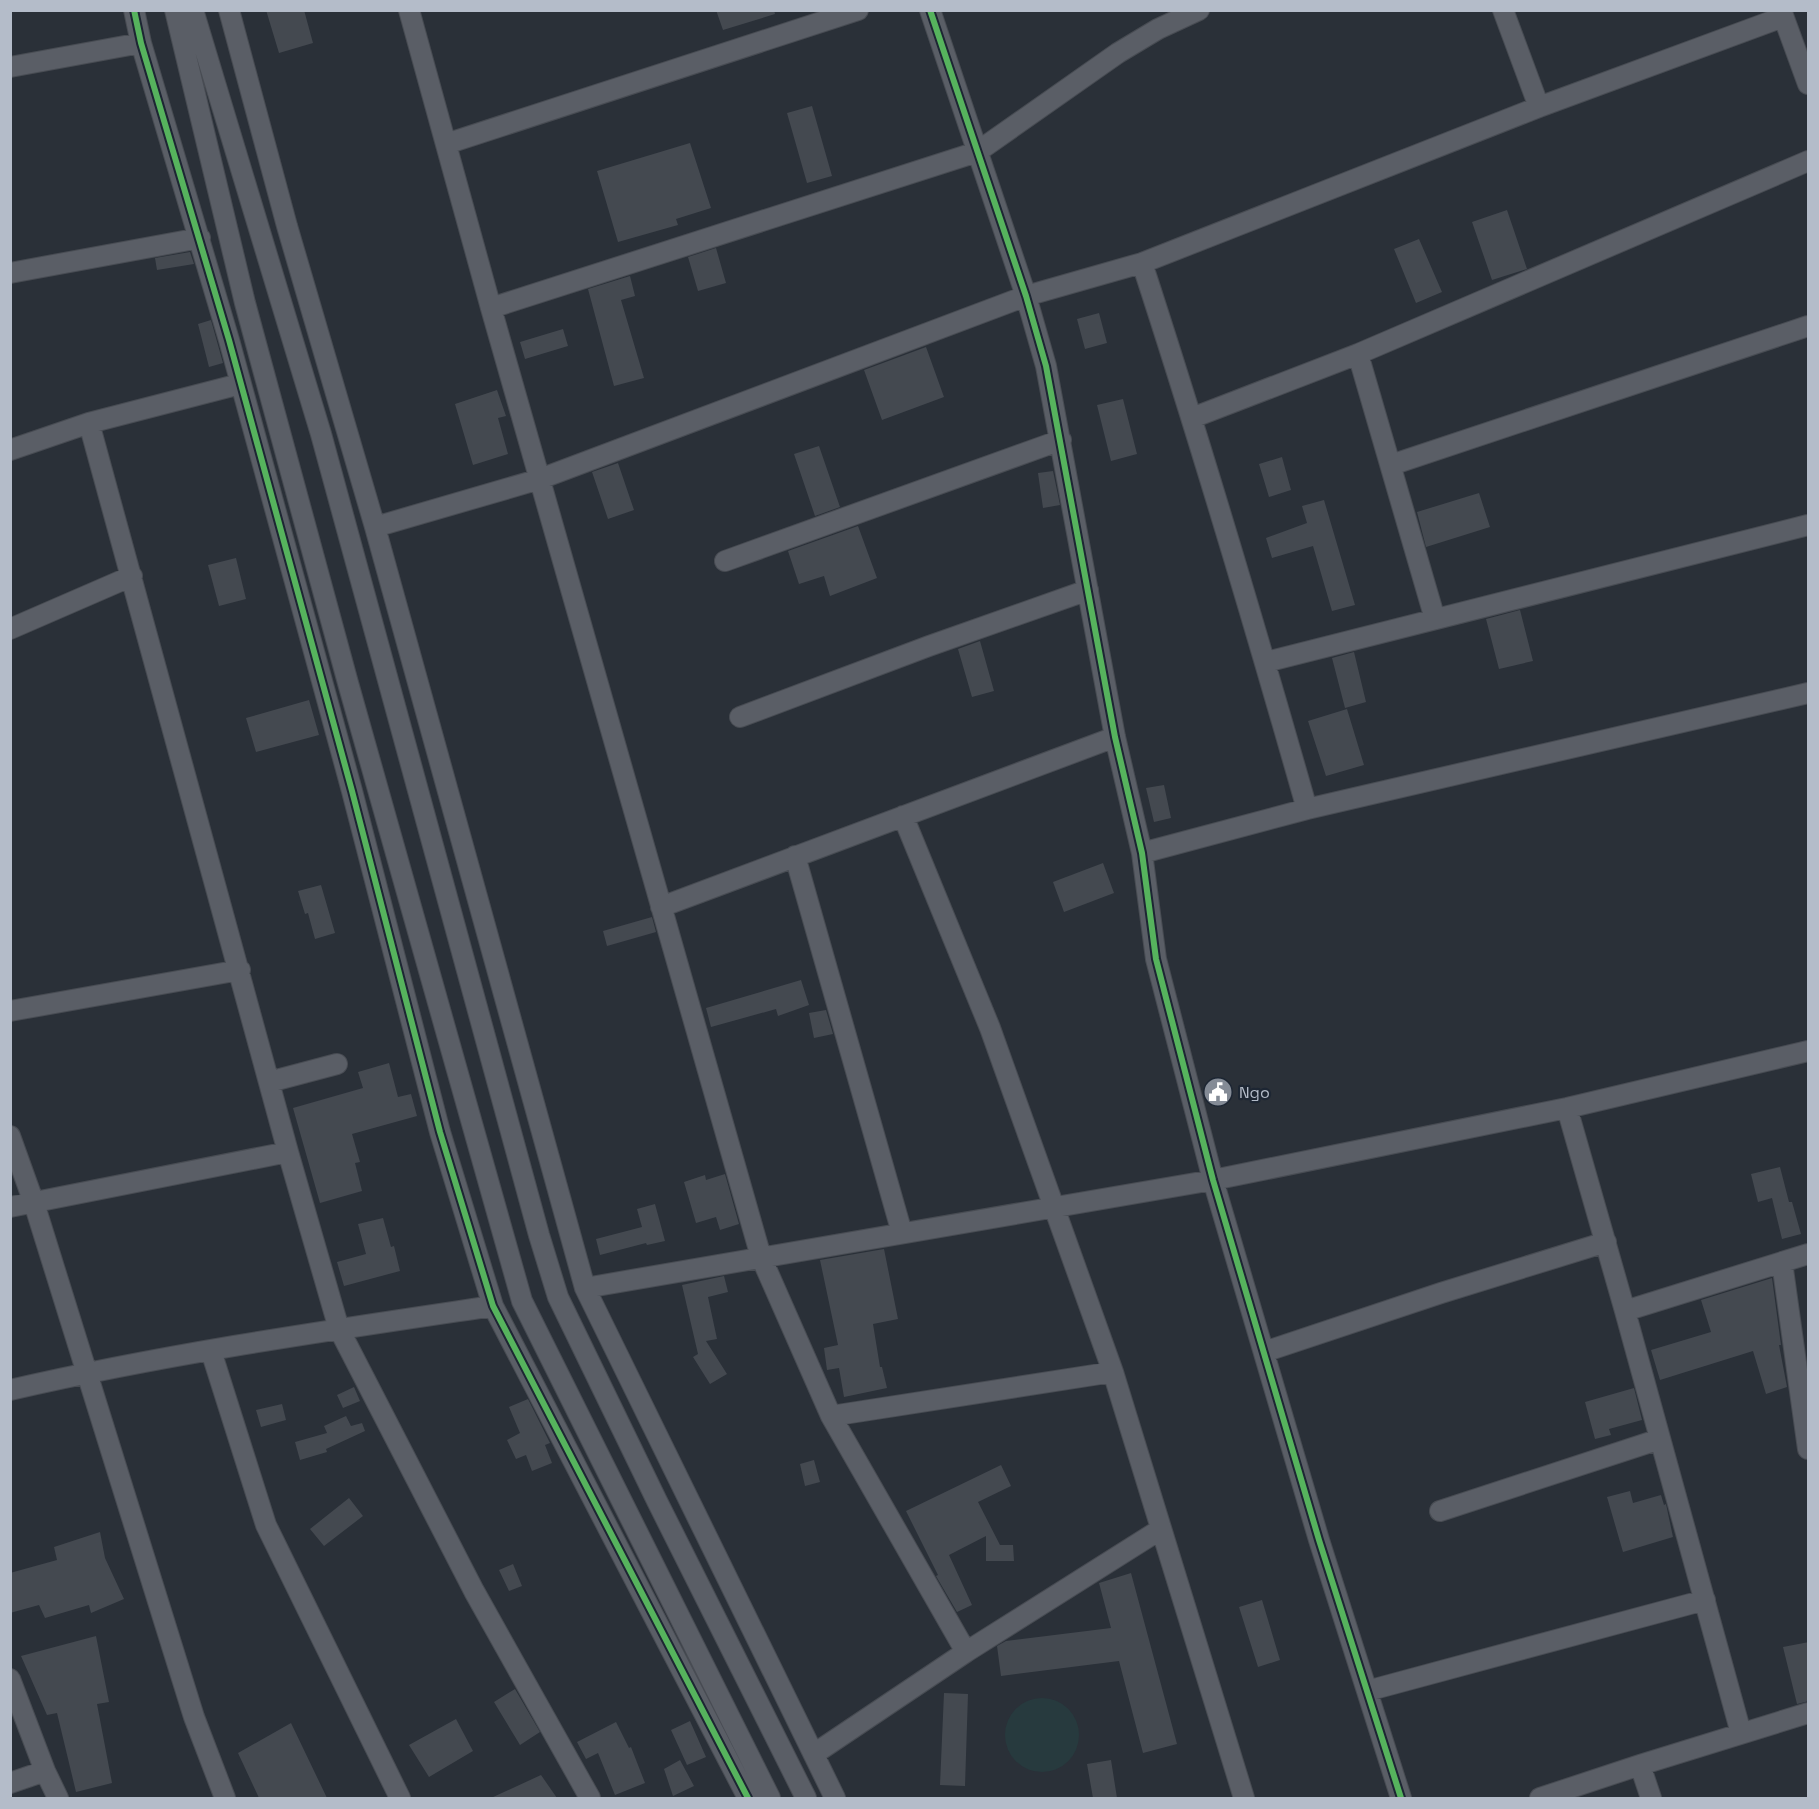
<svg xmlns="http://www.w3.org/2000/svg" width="1819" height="1809" font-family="'Space Grotesk',sans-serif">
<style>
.green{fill:#273a3e}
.building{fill:#444950}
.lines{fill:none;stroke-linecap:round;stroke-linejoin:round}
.minor-casing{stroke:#484c53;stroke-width:22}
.minor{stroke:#5a5e66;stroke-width:20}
.cycleway-casing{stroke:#1d2633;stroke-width:10}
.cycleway{stroke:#56b35d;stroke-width:6}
.labels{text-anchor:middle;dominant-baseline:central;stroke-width:4.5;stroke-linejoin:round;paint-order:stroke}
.poi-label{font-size:16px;fill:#b4bcc9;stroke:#1d2633;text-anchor:start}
</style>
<rect width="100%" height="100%" fill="#2a3038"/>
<path class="green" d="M1005 1735a37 37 0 1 1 74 0a37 37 0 1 1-74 0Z"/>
<path class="building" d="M266,10h38l9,33 -34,10z
M716,10h58l1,4 -52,16z
M812,106l20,70 -25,7 -20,-70z
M690,143l21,65 -35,11 2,6 -60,17 -21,-71z
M1507,210l20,59 -35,11 -20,-58z
M1419,239l23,53 -26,11 -22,-54z
M716,248l10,35 -28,8 -10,-34z
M190,252l4,12 -37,6 -2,-12z
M630,276l5,20 -14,4 23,78 -30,8 -26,-97z
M1099,313l8,30 -22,6 -8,-30z
M211,320l12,43 -14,4 -11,-43z
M563,329l5,17 -43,13 -5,-17z
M926,347l18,50 -62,23 -18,-50z
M497,390l9,26 -8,2 10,36 -35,11 -18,-61z
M1123,399l14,55 -26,7 -14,-56z
M819,446l21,61 -25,9 -21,-62z
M1282,457l9,33 -22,7 -10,-33z
M618,463l16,47 -26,9 -16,-47z
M1053,471l7,34 -17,3 -5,-35z
M1479,493l11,34 -64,20 -9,-35z
M1324,500l31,105 -23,6 -19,-65 -41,12 -6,-20 41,-15 -5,-17z
M858,526l19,52 -47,18 -6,-20 -25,8 -11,-33z
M236,558l10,41 -27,7 -11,-41z
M1520,610l13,51 -34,8 -13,-50z
M980,641l14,50 -22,6 -14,-48z
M1354,652l12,50 -21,6 -13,-50z
M309,700l10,35 -63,17 -10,-34z
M1347,709l17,56 -38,11 -18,-55z
M1164,785l7,33 -17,4 -8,-34z
M1103,863l11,30 -50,19 -11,-30z
M321,885l14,48 -20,6 -7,-26 -3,1 -7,-23z
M652,917l4,15 -49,14 -4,-15z
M801,980l8,25 -31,11 -2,-7 -65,18 -5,-19z
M826,1010l7,24 -19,4 -5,-25z
M389,1063l9,34 13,-3 6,22 -65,18 8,28 -5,1 7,28 -42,12 -27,-95 70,-20 -5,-16z
M1780,1167l9,35h3l9,32 -19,5 -10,-41 -14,4 -7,-28z
M725,1174l14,50 -19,6 -4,-13 -20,6 -12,-41 21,-7 1,5z
M655,1204l10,37 -18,4 -1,-2 -46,12 -4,-16 46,-12 -5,-18z
M383,1218l8,29 3,-1 6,25 -56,15 -7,-24 29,-8 -8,-30z
M884,1249l14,70 -25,5 7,43h2l5,21 -43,9 -5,-29 -12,2 -3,-22 14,-3 -18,-85z
M724,1276l4,16 -20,5 9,42 -11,2 21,33 -17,10 -17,-27 5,-3 -16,-69z
M1772,1278l9,67h-2l8,42 -21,7 -13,-43 -93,29 -9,-30 60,-18 -10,-32z
M354,1387l6,14 -17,7 -6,-13z
M1634,1388l8,32 -33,9 2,6 -16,4 -10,-37z
M528,1399l22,44 -5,2 7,18 -20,8 -6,-16 -10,4 -9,-19 13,-7 -11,-26z
M282,1404l4,16 -25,7 -5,-17z
M346,1416l5,10 11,-3 3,8 -39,18 1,3 -27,8 -5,-18 32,-9 -3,-7z
M814,1460l6,22 -15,4 -5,-22z
M1001,1465l10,21 -33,16 22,43h13l1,16h-28v-25l-37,19 23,50 -15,7 -21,-36 2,-1 -32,-64z
M1630,1491l3,12 28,-8 3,10 2,-1 7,33 -50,15 -16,-55z
M349,1498l14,18 -39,30 -14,-17z
M100,1532l5,26 19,41 -33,14 -2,-8 -44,13 -6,-13 -29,8v-40l47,-13 -3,-13z
M513,1564l9,22 -13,5 -10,-21z
M1131,1573l46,171 -34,9 -24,-92 -118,15 -4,-30 9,-5 105,-13 -12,-45z
M1262,1600l18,60 -22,7 -19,-60z
M96,1636l13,66 -12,2 15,79 -36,9 -19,-79 -10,2 -26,-59z
M1809,1642v59l-12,3 -14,-57z
M515,1689l25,43 -20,13 -26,-43z
M944,1693l24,1 -3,92 -25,-1z
M456,1719l17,32 -44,26 -20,-32z
M690,1721l16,36 -19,8 -16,-35z
M616,1722l13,26 2,-1 14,36 -30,12 -17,-42 -12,6 -9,-17z
M291,1723l36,75h-68l-21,-45z
M680,1760l14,26 -21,10 -9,-27z
M1111,1760l6,38h-24l-6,-34z
M541,1775l16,23h-66z"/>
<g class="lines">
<g class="minor-casing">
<path id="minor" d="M134,10l7,33 88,297 123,451 88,341 53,174 255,492
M175,10l70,293 103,380 174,618 248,497
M193,10l128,424 218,801 19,62 99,204 149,297
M229,10l58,216 88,301 210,761 250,510
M409,10l82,298 270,949 70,159 135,236
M930,10l96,286 20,70 69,371 27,116 14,106 57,221 106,360 82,258
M1503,10l36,97
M1781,10l27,74
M10,67l131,-24
M446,144l412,-134
M1142,263c59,181 113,363 165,546
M10,273l190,-35
M491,308l486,-156 141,-99 40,-24 41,-19
M1358,354l77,265
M1192,418l166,-64 450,-193
M89,423l199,729 51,177 135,262 116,207
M10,450l79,-27 151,-39
M1391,465l417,-139
M375,527l165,-48 486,-183 116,-33 397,-156 244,-90
M725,561l336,-121
M10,629l122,-53
M1266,662l542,-137
M740,717l189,-71 159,-56
M903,816l87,212 123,344 131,426
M1142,853l165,-44 501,-116
M795,856l107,377
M661,907l454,-170
M10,1011l230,-41
M269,1082l68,-18
M1567,1108l58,203 116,422
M10,1136l24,67 160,514 31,81
M10,1207l278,-55
M1782,1262l26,187
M585,1288l628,-108 354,-72 241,-57
M1625,1311l183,-57
M211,1351l55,174 134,273
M1264,1352l177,-59 165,-51
M10,1390c160,-37 322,-60 483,-84
M831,1416l282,-44
M1440,1511l220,-72
M10,1679l35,92 13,27
M1367,1691l338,-91
M814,1754l152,-102 195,-123
M1640,1765l11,33
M10,1783l35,-12
M1540,1798l100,-33 168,-52"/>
</g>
<use href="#minor" class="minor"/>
<g class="cycleway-casing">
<path id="cycleway" d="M134,10l7,33 88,297 123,451 88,341 53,174 255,492
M930,10l96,286 20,70 69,371 27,116 14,106 57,221 106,360 82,258"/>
</g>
<use href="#cycleway" class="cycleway"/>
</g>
<defs>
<g id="civic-disc" transform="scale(1.5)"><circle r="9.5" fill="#848b96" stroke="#1d2633"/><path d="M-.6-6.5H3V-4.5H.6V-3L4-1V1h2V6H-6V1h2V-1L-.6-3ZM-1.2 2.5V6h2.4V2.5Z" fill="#fff"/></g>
</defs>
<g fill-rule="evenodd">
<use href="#civic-disc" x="1218" y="1092"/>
</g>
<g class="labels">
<g class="poi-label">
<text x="1239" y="1092">Ngo</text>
</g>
</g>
<rect width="1819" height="1809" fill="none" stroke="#b4bcc9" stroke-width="24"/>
</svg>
